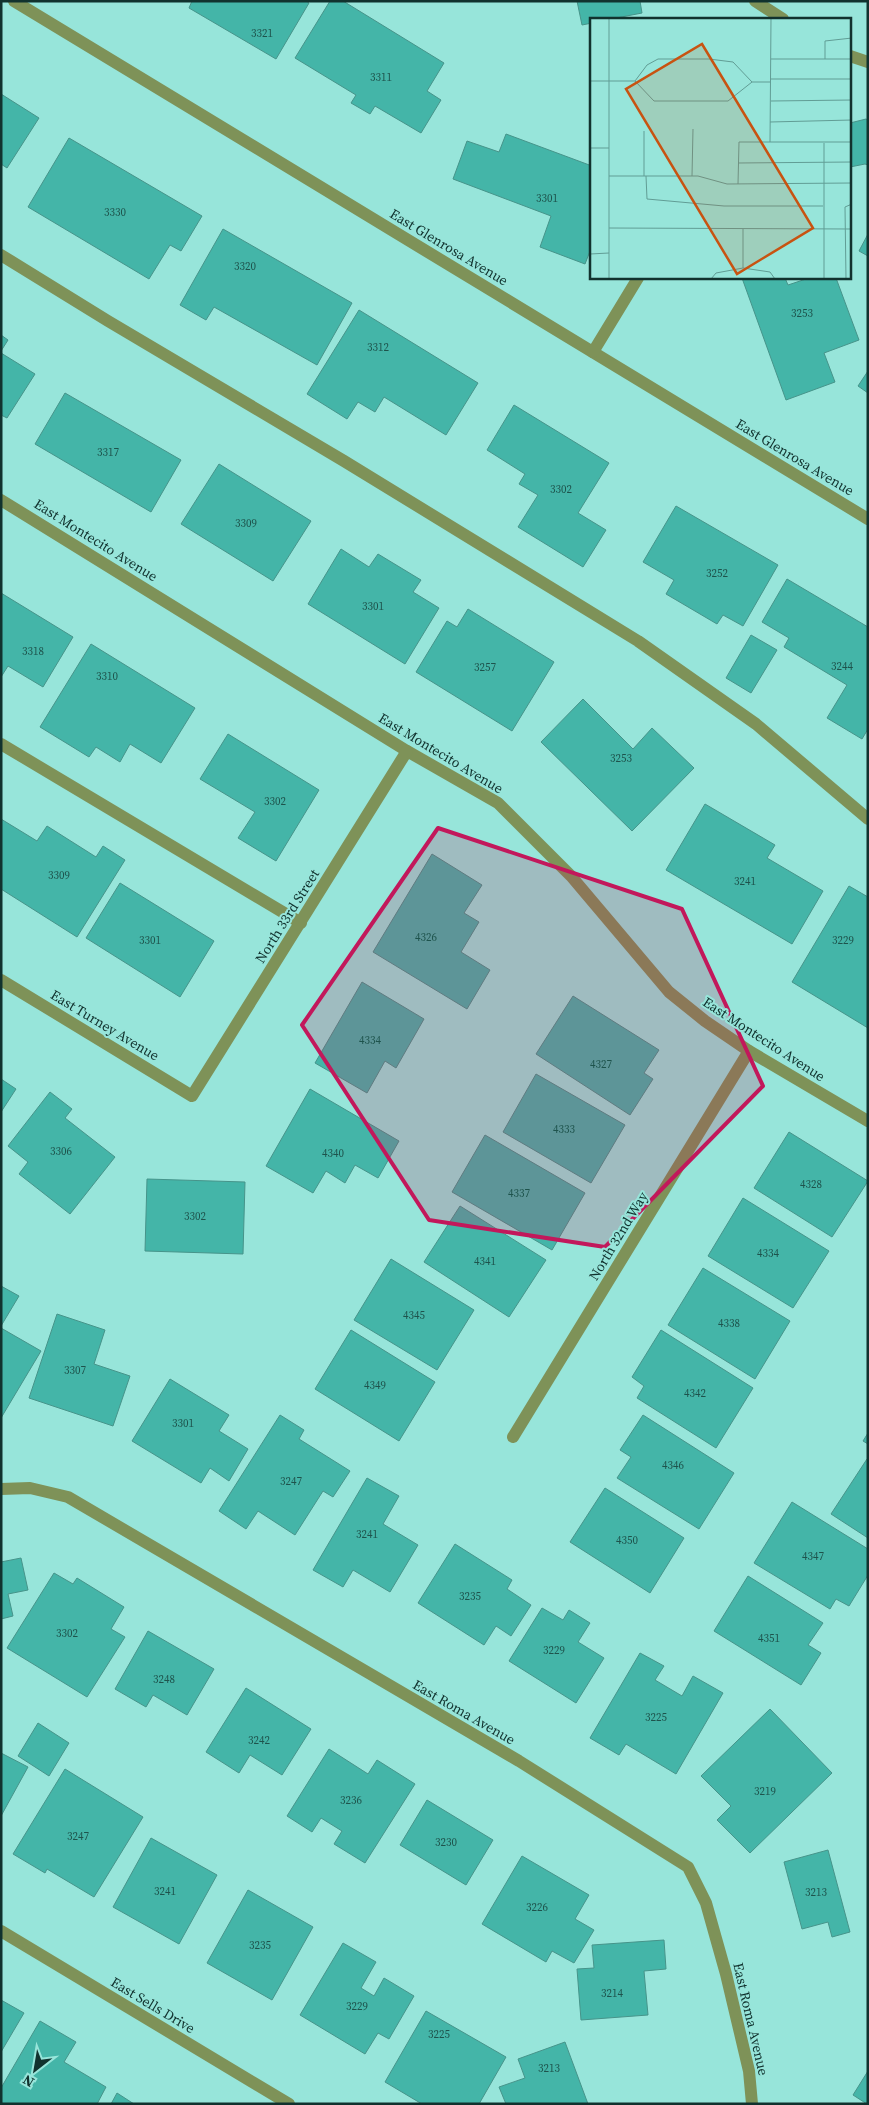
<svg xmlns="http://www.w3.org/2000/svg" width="869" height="2105" font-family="'Source Serif 4',serif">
<rect width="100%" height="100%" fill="#97e5da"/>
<g fill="#44b5a8" stroke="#46948a">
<path d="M192,1h114l3,2 -33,56 -87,-51z"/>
<path d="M330,1h13l101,62 -17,28 14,9 -20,33 -46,-27 -5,8 -19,-11 5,-8 -61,-37z"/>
<path d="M577,1h63l2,12 -31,6h-19v4l-10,2z"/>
<path d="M1,94l38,24 -32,50 -6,-4z"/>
<path d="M866,119l2,1v45l-3,-1 -15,3v-44z"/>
<path d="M506,134l86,32v80l-7,18 -45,-17 11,-31 -98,-37 14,-38 32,11z"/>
<path d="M69,138l133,78 -21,35 -11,-6 -21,34 -121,-72z"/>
<path d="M223,229l129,74 -35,62 -103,-58 -8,13 -26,-15z"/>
<path d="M868,234v22l-9,-5z"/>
<path d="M742,278h43l3,7 21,-7h27l23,62 -35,13 11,29 -49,18z"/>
<path d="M359,310l119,73 -32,52 -62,-38 -9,15 -17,-10 -11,17 -40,-25z"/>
<path d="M1,335l7,5 -7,11z"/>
<path d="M1,353l34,21 -28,44 -6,-3z"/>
<path d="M868,371v22l-10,-7z"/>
<path d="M65,393l116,67 -30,52 -116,-68z"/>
<path d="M514,405l95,58 -31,50 28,17 -23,37 -65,-40 20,-32 -19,-11 6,-10 -38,-24z"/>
<path d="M219,464l92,57 -38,60 -92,-57z"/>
<path d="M676,506l102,59 -35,61 -20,-11 -6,9 -51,-30 8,-14 -31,-18z"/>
<path d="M341,549l28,18 9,-13 43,26 -8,12 26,16 -34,56 -97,-60z"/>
<path d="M787,579l81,48v102l-6,10 -35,-21 20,-33 -63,-38 5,-9 -27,-16z"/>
<path d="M1,593l72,44 -30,50 -35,-21 -7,11z"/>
<path d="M468,609l86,53 -42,69 -96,-59 31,-51 10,6z"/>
<path d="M751,635l26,15 -26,43 -25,-15z"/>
<path d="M91,644l104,64 -34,55 -31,-19 -10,18 -24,-15 -7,10 -49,-30z"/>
<path d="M583,699l50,50 19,-21 42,40 -62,63 -91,-89z"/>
<path d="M228,734l91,56 -43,71 -38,-23 17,-26 -55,-33z"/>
<path d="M705,804l70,41 -8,13 56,33 -31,53 -126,-74z"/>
<path d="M1,819l36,22 10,-15 49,31 7,-11 22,14 -48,77 -76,-48z"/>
<path d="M432,854l50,31 -18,28 15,9 -18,30 29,18 -23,39 -94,-57z"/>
<path d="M120,883l94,58 -34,56 -94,-59z"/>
<path d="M849,886l19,11v131l-76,-46z"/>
<path d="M362,982l62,37 -28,49 -11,-7 -18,32 -52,-30z"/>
<path d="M573,996l86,54 -15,23 9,6 -23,36 -94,-61z"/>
<path d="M536,1074l89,51 -34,58 -88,-51z"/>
<path d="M1,1079l15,10 -15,23z"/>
<path d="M310,1089l89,52 -21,37 -23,-13 -10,18 -19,-12 -13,22 -47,-27z"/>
<path d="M50,1092l22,17 -7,9 50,39 -45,57 -51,-40 9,-12 -20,-16z"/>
<path d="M789,1132l79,49 -36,56 -78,-49z"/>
<path d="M485,1135l100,58 -33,57 -100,-58z"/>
<path d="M147,1179l98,3 -2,72 -98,-3z"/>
<path d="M743,1198l86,53 -36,57 -85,-52z"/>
<path d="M460,1206l86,54 -37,57 -85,-55z"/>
<path d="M391,1259l83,51 -37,60 -83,-50z"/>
<path d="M703,1268l87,53 -35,58 -87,-54z"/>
<path d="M1,1286l18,10 -18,30z"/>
<path d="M57,1314l48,16 -11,34 36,12 -17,50 -84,-28z"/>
<path d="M1,1328l40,23 -40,67z"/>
<path d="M351,1330l84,52 -36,59 -84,-52z"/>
<path d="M661,1330l92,58 -37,60 -79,-50 7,-12 -12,-9z"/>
<path d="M170,1379l59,36 -10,16 29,18 -19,32 -19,-13 -9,15 -69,-42z"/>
<path d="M280,1415l24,15 -5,9 51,32 -17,26 -10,-6 -28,44 -37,-24 -12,18 -27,-18z"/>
<path d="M643,1415l91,58 -35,56 -82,-51 14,-21 -11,-7z"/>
<path d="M868,1433v11l-5,-3z"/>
<path d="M867,1459h1v79l-37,-24z"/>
<path d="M367,1478l32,18 -16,28 35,21 -28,47 -37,-22 -10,17 -30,-17z"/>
<path d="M605,1488l79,50 -34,55 -80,-51z"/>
<path d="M792,1502l76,47v26l-19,31 -13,-7 -6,10 -76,-46z"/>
<path d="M455,1544l57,36 -5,9 24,16 -20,31 -15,-10 -12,19 -66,-42z"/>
<path d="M21,1558l7,32 -20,4 5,22 -12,3v-57z"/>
<path d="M54,1573l19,11 4,-6 47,29 -13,22 14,8 -38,60 -80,-49z"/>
<path d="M748,1576l75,47 -15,22 13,8 -20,32 -87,-54z"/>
<path d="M542,1608l21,12 6,-10 21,13 -12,19 26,16 -28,45 -67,-42z"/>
<path d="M148,1631l66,38 -27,46 -34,-20 -7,12 -31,-18z"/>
<path d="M640,1653l24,13 -9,14 27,16 11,-20 30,17 -47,81 -50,-30 -7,11 -29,-17z"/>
<path d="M246,1688l65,41 -29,46 -32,-20 -11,18 -33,-21z"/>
<path d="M770,1709l62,64 -82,80 -33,-33 14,-14 -30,-30z"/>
<path d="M38,1723l31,20 -20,33 -31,-20z"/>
<path d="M329,1749l39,25 9,-14 38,24 -50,79 -31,-19 8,-13 -21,-13 -9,14 -25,-16z"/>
<path d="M1,1753l27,14 -27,49z"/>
<path d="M65,1769l78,48 -49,80 -47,-28 -2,4 -32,-19z"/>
<path d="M427,1800l66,40 -27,45 -66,-40z"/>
<path d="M151,1838l66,37 -38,69 -66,-37z"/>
<path d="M828,1850l22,82 -18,5 -4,-15 -26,7 -18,-67z"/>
<path d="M522,1856l67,39 -14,24 19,11 -20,33 -22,-12 -6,11 -64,-38z"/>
<path d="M248,1890l65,37 -41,73 -65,-37z"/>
<path d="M664,1940l2,29 -22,2 4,44 -67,5 -4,-51 17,-1 -2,-23z"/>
<path d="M343,1943l33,19 -15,26 13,8 10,-18 30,18 -25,43 -11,-6 -13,21 -65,-39z"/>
<path d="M1,2000l23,13 -23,39z"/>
<path d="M426,2011l80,46 -27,47h-57l-37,-22z"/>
<path d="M40,2021l36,21 -12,20 42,25 -9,17h-96v-16z"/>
<path d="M565,2042l23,62h-82l-7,-17 26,-9 -7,-19z"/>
<path d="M868,2071v33h-1l-14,-9z"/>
<path d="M117,2093l17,11h-23z"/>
</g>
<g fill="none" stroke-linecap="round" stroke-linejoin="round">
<g stroke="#7e9258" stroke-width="12">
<path d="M14,1l854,518"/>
<path d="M755,1l28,18"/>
<path d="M850,56l18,6"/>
<path d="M1,255l107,66 236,140 294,180 118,83 112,95"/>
<path d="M593,352l45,-74"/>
<path d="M1,500l406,251 91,52 73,73 98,116 36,29 44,30 119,70"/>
<path d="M1,744l300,179"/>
<path d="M1,980l191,116 215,-345"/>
<path d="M513,1437l236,-386"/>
<path d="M1,1489l29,-1 38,9 451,264 169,106 18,36 20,71 23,97 3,33"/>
<path d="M1,1931l288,173"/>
</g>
</g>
<path fill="#c2185b" fill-opacity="0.2" stroke="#c2185b" stroke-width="4" stroke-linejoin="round" d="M438,828l244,81 81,177 -158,161 -176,-27 -127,-195z"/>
<g text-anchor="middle" stroke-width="4" stroke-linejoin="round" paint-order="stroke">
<g font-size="11" fill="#1e534c">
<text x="262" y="37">3321</text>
<text x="381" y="81">3311</text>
<text x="547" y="202">3301</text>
<text x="115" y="216">3330</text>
<text x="245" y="270">3320</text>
<text x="802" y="317">3253</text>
<text x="378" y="351">3312</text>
<text x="108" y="456">3317</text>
<text x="561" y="493">3302</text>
<text x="246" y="527">3309</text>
<text x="717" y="577">3252</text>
<text x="373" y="610">3301</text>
<text x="33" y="655">3318</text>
<text x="842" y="670">3244</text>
<text x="485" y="671">3257</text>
<text x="107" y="680">3310</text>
<text x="621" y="762">3253</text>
<text x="275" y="805">3302</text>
<text x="59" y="879">3309</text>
<text x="745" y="885">3241</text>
<text x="426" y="941">4326</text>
<text x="150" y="944">3301</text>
<text x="843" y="944">3229</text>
<text x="370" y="1044">4334</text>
<text x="601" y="1068">4327</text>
<text x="564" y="1133">4333</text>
<text x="61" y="1155">3306</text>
<text x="333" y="1157">4340</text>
<text x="811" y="1188">4328</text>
<text x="519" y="1197">4337</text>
<text x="195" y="1220">3302</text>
<text x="768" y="1257">4334</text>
<text x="485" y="1265">4341</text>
<text x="414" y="1319">4345</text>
<text x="729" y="1327">4338</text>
<text x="75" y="1374">3307</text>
<text x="375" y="1389">4349</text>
<text x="695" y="1397">4342</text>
<text x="183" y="1427">3301</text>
<text x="673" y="1469">4346</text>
<text x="291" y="1485">3247</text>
<text x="367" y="1538">3241</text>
<text x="627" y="1544">4350</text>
<text x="813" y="1560">4347</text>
<text x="470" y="1600">3235</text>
<text x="67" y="1637">3302</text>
<text x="769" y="1642">4351</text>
<text x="554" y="1654">3229</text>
<text x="164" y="1683">3248</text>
<text x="656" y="1721">3225</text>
<text x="259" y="1744">3242</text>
<text x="765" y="1795">3219</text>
<text x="351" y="1804">3236</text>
<text x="78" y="1840">3247</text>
<text x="446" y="1846">3230</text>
<text x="165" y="1895">3241</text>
<text x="816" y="1896">3213</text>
<text x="537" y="1911">3226</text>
<text x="260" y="1949">3235</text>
<text x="612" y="1997">3214</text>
<text x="357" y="2010">3229</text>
<text x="439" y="2038">3225</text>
<text x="549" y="2072">3213</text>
</g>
<g font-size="14" fill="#11322e" stroke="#97e5da">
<text transform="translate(449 247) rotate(31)" y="5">East Glenrosa Avenue</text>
<text transform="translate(795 457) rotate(31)" y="5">East Glenrosa Avenue</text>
<text transform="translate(96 540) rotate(32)" y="5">East Montecito Avenue</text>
<text transform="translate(441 753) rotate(31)" y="5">East Montecito Avenue</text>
<text transform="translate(287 916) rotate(-58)" y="5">North 33rd Street</text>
<text transform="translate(105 1025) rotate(31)" y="5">East Turney Avenue</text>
<text transform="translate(764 1039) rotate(33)" y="5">East Montecito Avenue</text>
<text transform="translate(618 1236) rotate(-59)" y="5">North 32nd Way</text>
<text transform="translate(464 1712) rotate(30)" y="5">East Roma Avenue</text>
<text transform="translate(153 2005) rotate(31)" y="5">East Sells Drive</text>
<text transform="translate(751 2019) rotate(77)" y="5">East Roma Avenue</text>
</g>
</g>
<g transform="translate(590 18)">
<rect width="261" height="261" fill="#97e5da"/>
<path fill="none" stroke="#619d95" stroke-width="1" d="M19,0v261M181,41h81M235,41v-18l27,-3M181,61h81M0,63h45l19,20h74l24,-19h19M45,63l12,-16 11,-6h51l24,3 19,20M181,83l81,-1M180,104l82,-2M180,124l1,-124M0,130h19M148,145l114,-1M19,158h89l29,8 125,-1M54,158v-45M56,158l1,23 77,7h99M102,158l1,-47M148,166l1,-42h113M19,210l243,1M153,211v39M0,236l19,-1M121,261l5,-6 27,-5 27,4 5,7M234,261v-136M256,261l-1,-72 7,-3"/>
<path fill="#c85311" fill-opacity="0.15" stroke="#c85311" stroke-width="2.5" d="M112,26l111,184 -76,46 -111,-185z"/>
<rect width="261" height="261" fill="none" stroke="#11322e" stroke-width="2.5"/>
</g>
<rect width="869" height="2105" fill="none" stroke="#11322e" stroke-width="5"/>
<g transform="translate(35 2070) rotate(211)" stroke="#97e5da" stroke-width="4" paint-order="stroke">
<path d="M0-4L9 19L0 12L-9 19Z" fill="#11322e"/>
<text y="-8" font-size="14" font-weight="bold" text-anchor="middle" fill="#11322e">N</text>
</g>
</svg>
